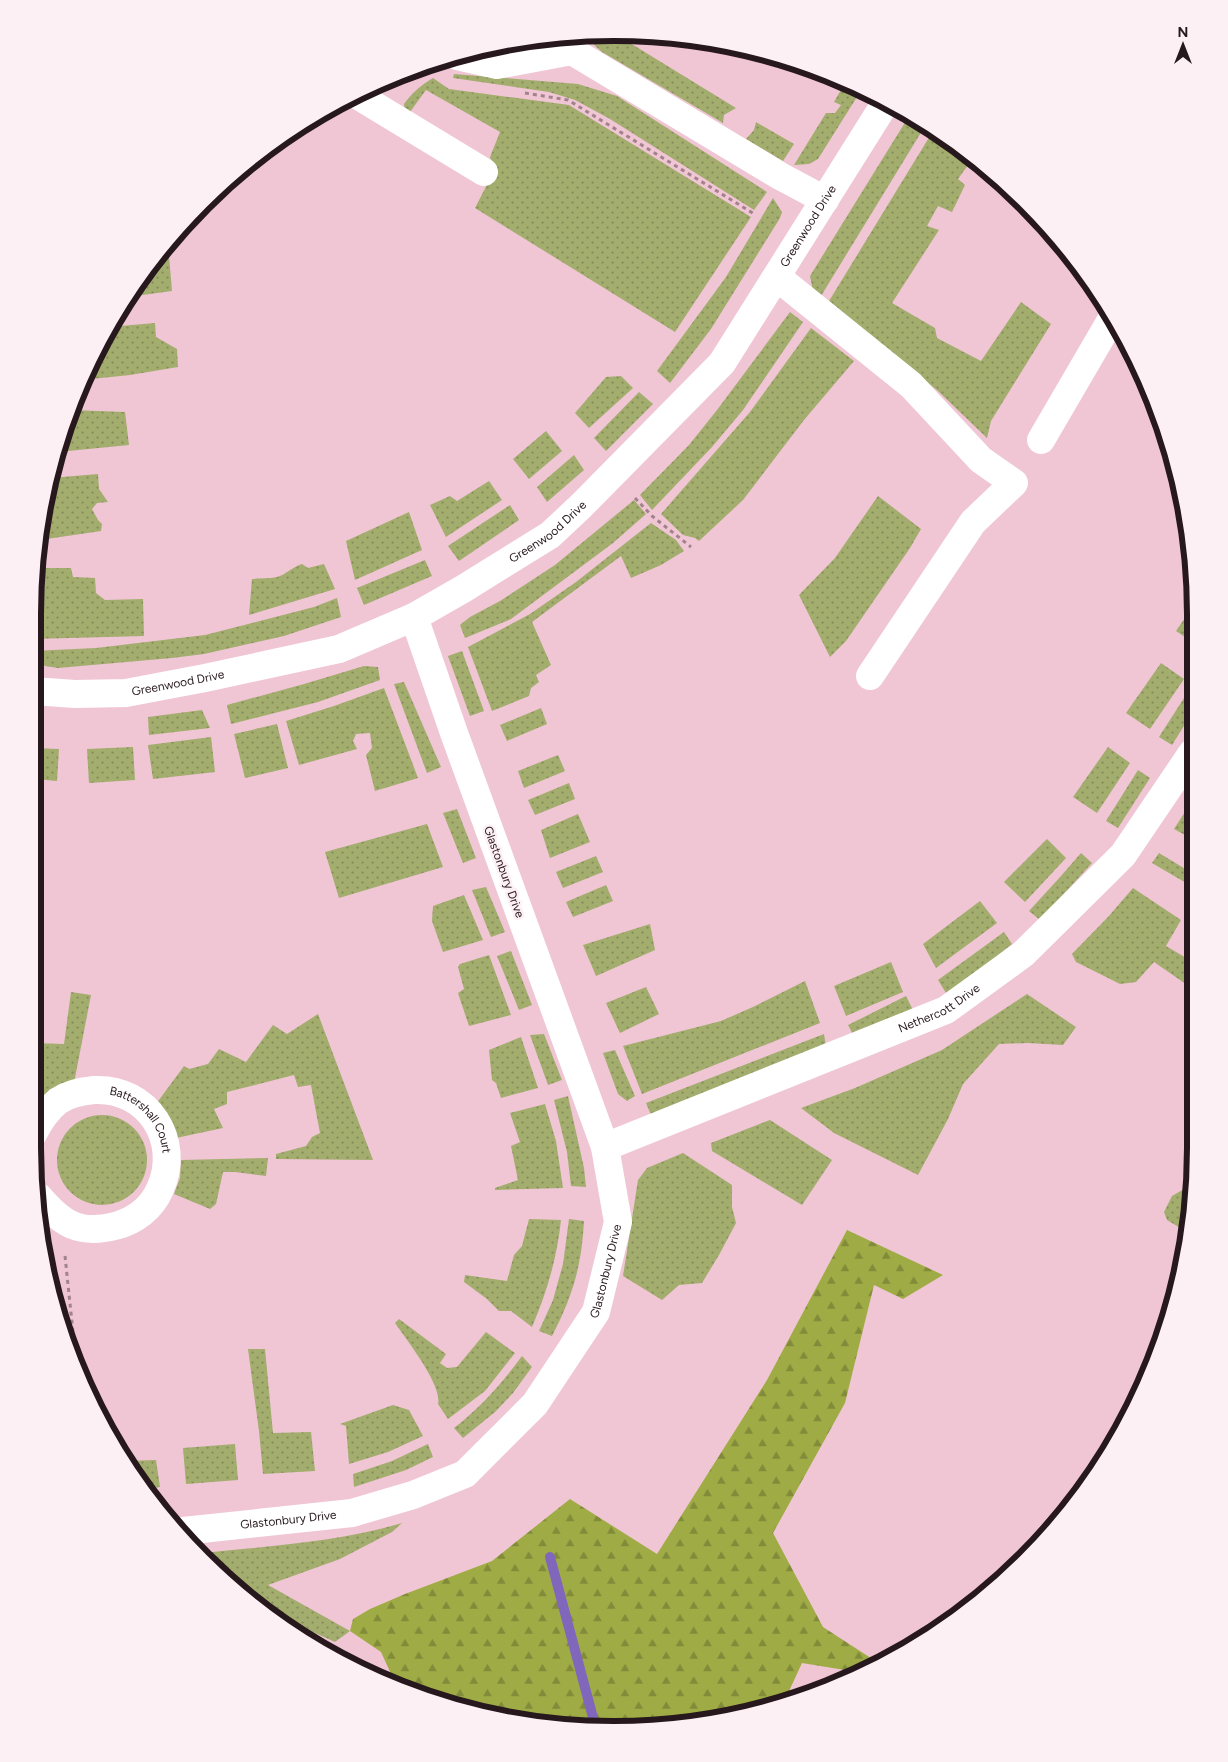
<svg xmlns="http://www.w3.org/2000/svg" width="1228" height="1762" font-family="Figtree,sans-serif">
<defs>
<pattern id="grass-dots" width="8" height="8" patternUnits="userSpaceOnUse" patternTransform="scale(1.25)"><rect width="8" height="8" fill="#a3ad6e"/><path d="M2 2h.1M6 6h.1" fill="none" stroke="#858c5a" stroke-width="1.8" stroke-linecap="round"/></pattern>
<pattern id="forest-firs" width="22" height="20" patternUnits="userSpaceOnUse" patternTransform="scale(1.25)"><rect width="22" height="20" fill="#9fac45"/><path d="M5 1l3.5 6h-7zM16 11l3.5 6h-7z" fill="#828b39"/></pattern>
</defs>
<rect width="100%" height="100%" fill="#f0c6d4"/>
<g fill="url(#grass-dots)">
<path d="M617,35l119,73 -12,7 -1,8 -121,-71 -10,-9 -4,-7z"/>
<path d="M548,37l-3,8 -9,5 -36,-4 38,-8z"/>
<path d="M454,74l124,10 39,12 150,96 -13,18 -144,-91 -35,-19 -26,-8 -96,-14z"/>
<path d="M433,78l16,11 120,16 182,112 -76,115 -200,-124 19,-37 -4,-14 10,-25 -74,-42 -16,22 -5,-1 -1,-7c8,-11 17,-19 29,-26z"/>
<path d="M845,83l17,6 -44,70 -9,5 -15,1 32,-52h9l6,-8 -7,-3z"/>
<path d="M909,116l16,10 -104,170 -8,-5 -3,-15z"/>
<path d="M756,122l38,22 -11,17 -37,-22 8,-9z"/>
<path d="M933,131l40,27 -15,21 7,6 -13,27 -14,-6 -11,20 12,4 -47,73 43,25 2,10 44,23 40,-59 30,22 -60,97 -4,17 -49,-47 -109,-90z"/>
<path d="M773,198l9,14 -2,6 -69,111 -41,54 -13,-12 69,-94z"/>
<path d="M168,244l4,47 -44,6 25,-37z"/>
<path d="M790,312l13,10 -60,88 -31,37 -60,63 -12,-15 49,-50 28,-35z"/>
<path d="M155,323l1,14 21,12 1,18 -48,8 -48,5 27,-53z"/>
<path d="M811,328l43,33 -50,59 -61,80 -44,41 -4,-3 -12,-3 -22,-21 89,-102z"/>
<path d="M621,376l12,12 -44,40 -14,-15 31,-36z"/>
<path d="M639,392l14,12 -47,47 -12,-13z"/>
<path d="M71,410l54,2 4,33 -71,7z"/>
<path d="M546,431l16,20 -33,28 -16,-20z"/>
<path d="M574,455l10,15 -37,32 -10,-15z"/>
<path d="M98,474l1,15 9,13 -11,1 -5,6 6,11 4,4 -1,7 -61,9 4,-40 6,-22z"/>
<path d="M489,481l13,19 -56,37 -16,-32 20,-9 7,5z"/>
<path d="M878,496l43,33 -11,19 -64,93 -16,16 -31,-62 36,-37z"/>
<path d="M634,500l12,14 -33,29 -102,76 -46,19 -5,-13 10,-8 30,-16 55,-36z"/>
<path d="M510,505l9,15 -60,41 -11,-15z"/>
<path d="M409,512l13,38 -67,30 -9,-39z"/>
<path d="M651,523l25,17 8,11 -23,14 -30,13 -10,-22 -89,66 19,43 -15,10 3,7 -8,6 -2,8 -37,15 -24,-64 62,-33 46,-32z"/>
<path d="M425,560l7,16 -68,29 -7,-17z"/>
<path d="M302,564l6,4 16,-4 11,25 -86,26 3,-36c8,-1 17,0 25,-2 10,-3 15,-10 25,-13z"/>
<path d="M37,568h34l2,9 22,1 1,15 9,7 38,-1 1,37 -111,3v-25z"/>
<path d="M337,598l4,19 -57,19 -80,18 -32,4 -114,10 -13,-2 -12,-11v-4l63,-3 109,-13 109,-28z"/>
<path d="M1191,609v32l-15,-10z"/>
<path d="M462,651l22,60 -14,5 -22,-60z"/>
<path d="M1161,663l23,16 -34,50 -24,-16z"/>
<path d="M364,666l14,1 2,13 -62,22 -87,22 -4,-19 77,-21z"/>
<path d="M404,682l37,85 -14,6 -33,-89z"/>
<path d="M1191,687l1,26 -20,32 -13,-8z"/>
<path d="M384,688l34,90 -43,13 -9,-36 6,-7 -2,-15 -14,1 -3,7 4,8 -58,16 -13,-44 48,-15z"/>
<path d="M541,708l6,16 -40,17 -7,-16z"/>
<path d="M202,710l8,18 -61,7 -1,-18z"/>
<path d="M277,724l11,44 -43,10 -11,-44z"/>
<path d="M211,737l4,35 -62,7 -5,-34z"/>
<path d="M133,747l2,33 -46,3 -2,-34z"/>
<path d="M1108,747l22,16 -33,50 -24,-16z"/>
<path d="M33,748l26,1 -2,32 -24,-2z"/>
<path d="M558,755l7,16 -41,17 -6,-17z"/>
<path d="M1138,770l12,8 -32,50 -12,-7z"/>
<path d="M569,783l6,16 -40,16 -7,-15z"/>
<path d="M1192,801v38l-18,-10z"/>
<path d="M457,809l19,49 -13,5 -20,-50z"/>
<path d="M578,814l12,28 -40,16 -9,-28z"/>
<path d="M427,824l16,43 -104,31 -14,-46z"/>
<path d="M1047,839l19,19 -41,44 -21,-20z"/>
<path d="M1081,853l11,10 -52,57 -11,-9 32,-35z"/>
<path d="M1159,853l33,20 1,14 -41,-24z"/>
<path d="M596,856l7,16 -40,16 -7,-16z"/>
<path d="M606,885l7,16 -40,16 -7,-15z"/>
<path d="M486,887l19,45 -14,5 -19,-47z"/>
<path d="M1133,888l48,32 -15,26 27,16v27l-39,-27 -18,20 -16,2 -44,-22 -4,-8 36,-37z"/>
<path d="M464,895l19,45 -40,12 -11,-31 1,-15z"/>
<path d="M980,901l17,22 -61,45 -13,-24z"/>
<path d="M650,924l5,26 -59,26 -13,-31z"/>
<path d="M1004,932l8,12 -35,28 -31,21 -8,-13z"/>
<path d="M511,951l21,54 -13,5 -22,-54z"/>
<path d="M489,955l22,60 -42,11 -11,-33 6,-4 -6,-22 2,-3z"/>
<path d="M891,962l12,30 -57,24 -12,-30z"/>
<path d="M805,981l15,42 -178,71 -19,-48 98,-25 32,-14z"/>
<path d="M646,987l13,27 -39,19 -14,-30z"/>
<path d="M71,992l20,3 -17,88 -41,23v-63l31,1z"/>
<path d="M1027,994l49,33 -13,18 -35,-2 -29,1 -36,40 -15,35 -30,56 -84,-42 -33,-25 54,-20 87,-38z"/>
<path d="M906,996l7,14 -58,28 -7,-13z"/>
<path d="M318,1014l55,146 -97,-1v-5l30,-8 6,-9 8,-4 -9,-48 -13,2 -4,-12 -67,17v12l-13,5 9,19 -47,10 -20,-34 28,-38 5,3 19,-5 11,-15 27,13 27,-37 14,9z"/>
<path d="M544,1034l18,46 -14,5 -18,-50z"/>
<path d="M824,1034l2,13 -175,68 -5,-12z"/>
<path d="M521,1037l17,51 -37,10 -5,-15 -4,-3 -3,-30z"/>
<path d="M615,1050l20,46 -8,5 -9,-7 -15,-41z"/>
<path d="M568,1096l16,72 2,19 -15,-1 -4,-34 -13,-52z"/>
<path d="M545,1104l11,37 7,47 -68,2v-2l23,-8 -7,-34 9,-4 -10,-29z"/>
<circle cx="102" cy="1160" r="45"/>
<path d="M770,1120l62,40 -30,45 -90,-54 -1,-8z"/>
<path d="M683,1153l49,32v22l4,16 -17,32 -17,28 -23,2 -17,15 -39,-24 15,-96 9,-12z"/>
<path d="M268,1158l-2,18 -31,-4h-12l-7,32 -6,5 -36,-15 6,-16 1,-18z"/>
<path d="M1184,1189l9,3 -6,40 -20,-12 -3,-8 8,-16z"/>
<path d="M529,1219l32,1c-4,38 -14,72 -29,107l-21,-16h-12l-12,-12 -23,-17 1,-7 42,6 7,-26 8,-9z"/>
<path d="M569,1219l15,2c-1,14 -2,28 -5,42 -5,26 -15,50 -27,73l-13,-5 14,-31 10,-36z"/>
<path d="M399,1319l47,35 -6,9 7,5 10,-1 29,-35 29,21 -30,38 -37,28 -10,-15c5,-18 -32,-65 -43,-81z"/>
<path d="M248,1349h17l8,84 38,-1 4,39 -52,3 -4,-43z"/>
<path d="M522,1356l10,11 -19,26 -18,19 -32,26 -9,-10c27,-21 48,-45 68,-72z"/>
<path d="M393,1405l16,5 14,26 -35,16 -39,12 -3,-38 -6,-2z"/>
<path d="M235,1444l3,36 -52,4 -3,-36z"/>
<path d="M428,1444l5,13 -27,13 -52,17 -1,-13 39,-13z"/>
<path d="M156,1460l4,27 -14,2 -16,-18 -5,-10z"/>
<path d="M402,1523l-10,9 -52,27 -72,26 82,46 -15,11 -75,-34 -29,-23 -28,-32c66,-7 135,-11 199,-30z"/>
</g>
<path fill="url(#forest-firs)" d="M847,1230l96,45 -40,24 -29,-14 -29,118 -72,130 50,94 57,37 -17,9 -61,-10 -18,39 -19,8 -75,14 -152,1 -141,-38 -16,-35 -31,-21 3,-12 17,-10 35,-15 87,-33 78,-62 87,55 110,-174z"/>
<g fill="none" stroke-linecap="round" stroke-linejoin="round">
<path stroke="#8067bc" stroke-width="10" d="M550,1557l45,168"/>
<g stroke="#a2828d" stroke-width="3" stroke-dasharray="4 4" stroke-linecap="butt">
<path d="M525,93l43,7 188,115"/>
<path d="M635,498l17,18 39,31"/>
<path d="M65,1256l12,114"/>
</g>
<g stroke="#fff" stroke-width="28">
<path d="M457,56l40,9 75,-14 208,125 45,24"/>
<path d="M357,95l127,77"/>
<path d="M777,277l134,108 70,75 33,23 -41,39 -103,154"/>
<path d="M1041,440l70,-120"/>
<path id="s1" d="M33,691l42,3 51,-1 79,-15 134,-29 75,-32 49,-28 87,-54 31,-29 141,-143 164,-261"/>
<path id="s2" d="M33,1134c6,-12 14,-24 25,-33 10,-7 24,-10 36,-11 54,-3 88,51 66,99 -8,19 -25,32 -45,37 -36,9 -53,-2 -76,-29"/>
<path id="s3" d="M605,1147l341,-137 77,-56 100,-99 69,-102"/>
<path id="s4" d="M183,1531l169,-18 61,-18 52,-21 70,-70 61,-92 22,-90 -13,-75 -151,-414 -40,-116"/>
</g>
</g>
<g text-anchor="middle" stroke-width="5" stroke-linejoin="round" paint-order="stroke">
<g font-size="12" fill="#27181d" stroke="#fdf0f4">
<text dy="4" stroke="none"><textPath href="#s1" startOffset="956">Greenwood Drive</textPath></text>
<text dy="4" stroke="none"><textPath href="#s1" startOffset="551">Greenwood Drive</textPath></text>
<text dy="4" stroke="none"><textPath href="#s1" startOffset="146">Greenwood Drive</textPath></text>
<text transform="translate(504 872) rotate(70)" y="4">Glastonbury Drive</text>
<text dy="4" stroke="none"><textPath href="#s3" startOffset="362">Nethercott Drive</textPath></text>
<text dy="4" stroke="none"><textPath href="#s2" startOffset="141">Battershall Court</textPath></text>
<text dy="4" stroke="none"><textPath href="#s4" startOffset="541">Glastonbury Drive</textPath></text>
<text dy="4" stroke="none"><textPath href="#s4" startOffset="106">Glastonbury Drive</textPath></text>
</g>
</g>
<path d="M0 0H1228V1762H0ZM614 41H614A573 573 0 0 1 1187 614V1148A573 573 0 0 1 614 1721H614A573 573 0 0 1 41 1148V614A573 573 0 0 1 614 41Z" fill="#fdf0f4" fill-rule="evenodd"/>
<path fill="none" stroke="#27181d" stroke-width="6" d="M614 41H614A573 573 0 0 1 1187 614V1148A573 573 0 0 1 614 1721H614A573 573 0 0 1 41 1148V614A573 573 0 0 1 614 41Z"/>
<g transform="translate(1183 45)" stroke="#fdf0f4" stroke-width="4" paint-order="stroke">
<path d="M0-4L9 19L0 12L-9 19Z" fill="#27181d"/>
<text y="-8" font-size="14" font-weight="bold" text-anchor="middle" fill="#27181d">N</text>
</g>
</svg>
